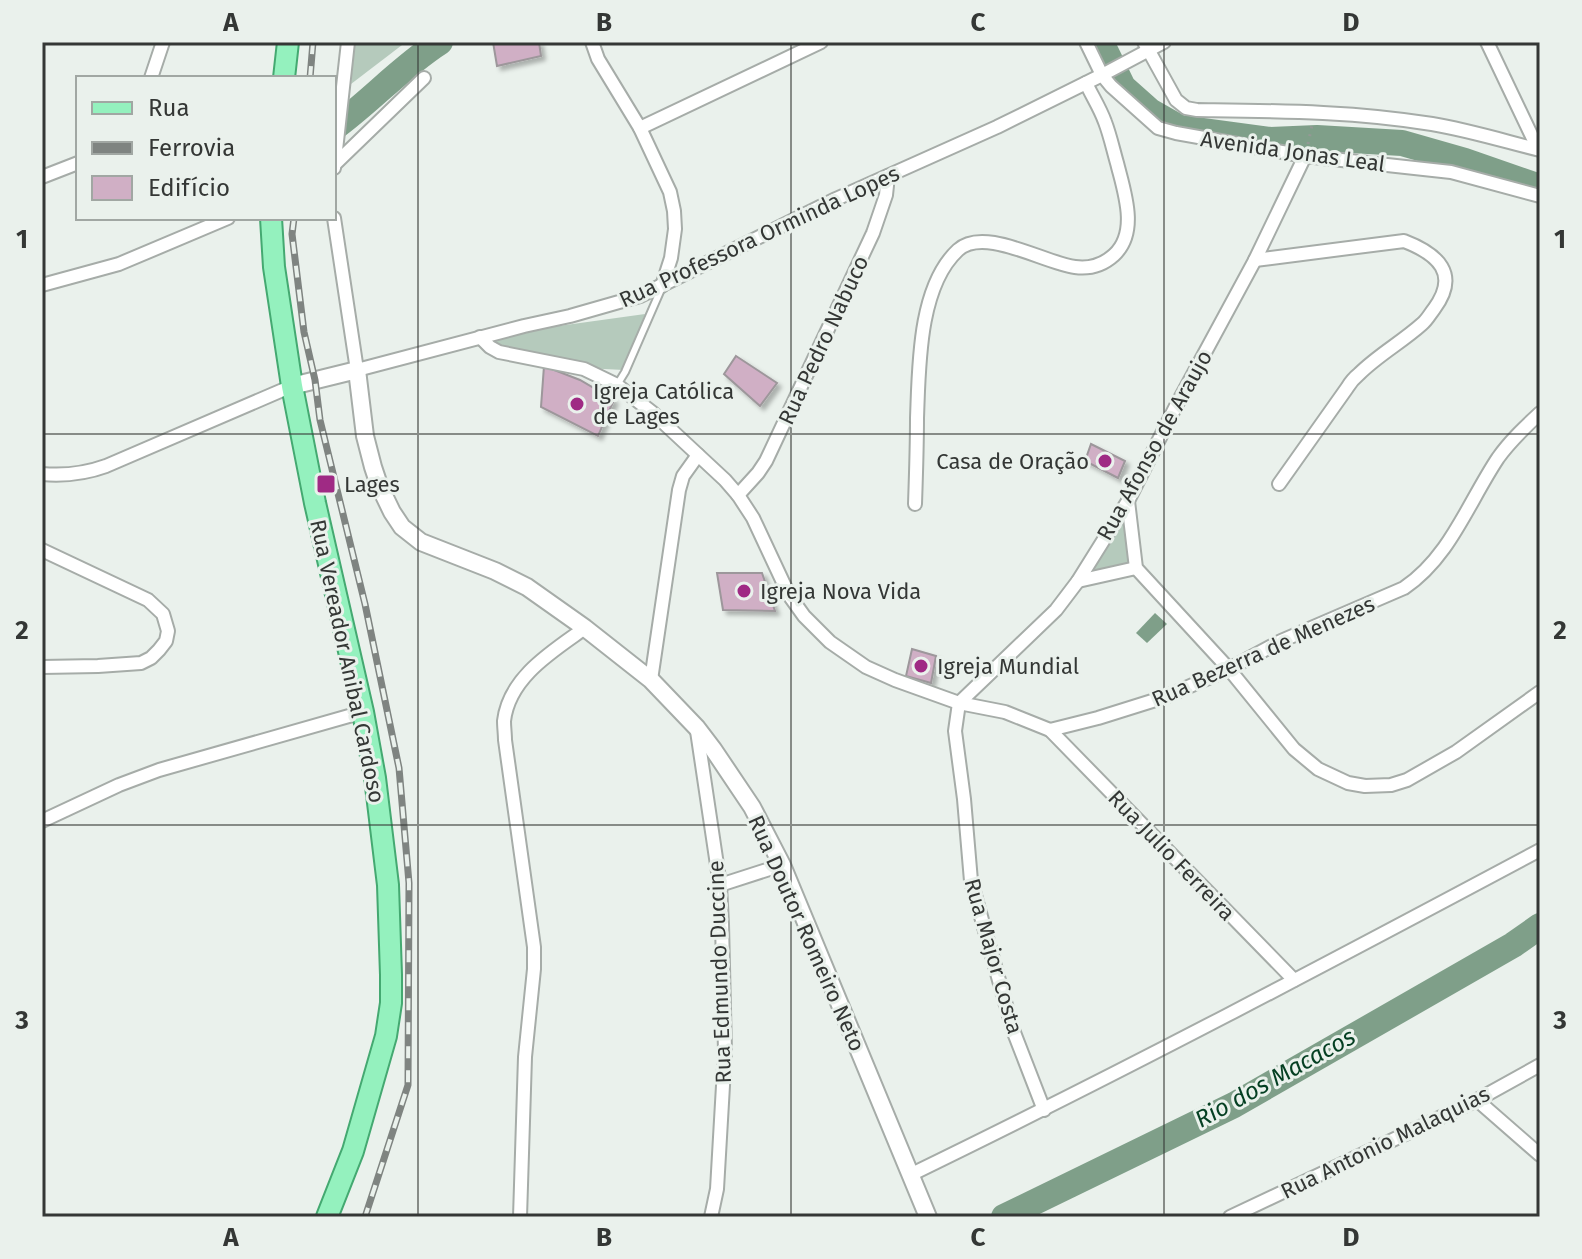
<svg xmlns="http://www.w3.org/2000/svg" width="1582" height="1259" font-family="'Fira Sans',sans-serif">
<defs>
<filter id="shadow"><feDropShadow dx="4" dy="4" stdDeviation="2" flood-color="#0004"/></filter>
</defs>
<rect width="100%" height="100%" fill="#eaf1ec"/>
<g fill="#b5cabc">
<path d="M355,42h51l-55,42z"/>
<path d="M645,314l-21,56 -80,-4 -64,-29z"/>
<path d="M1125,507l8,56 -43,13 7,-20z"/>
</g>
<path fill="#7f9f89" d="M1155,613l12,11 -20,19 -11,-10z"/>
<g fill="none" stroke-linecap="round" stroke-linejoin="round">
<g stroke="#7f9f89" stroke-width="26">
<path d="M1101,42l22,45 27,24 30,17 89,12 48,-2 85,5 63,18 75,26"/>
<path d="M334,128c37,-27 67,-61 106,-86"/>
<path d="M1004,1217l230,-112 279,-160 27,-19"/>
</g>
</g>
<g fill="#d0afc5" stroke="#9d979b" stroke-width="2" filter="url(#shadow)">
<path d="M493,42h46l2,14 -44,10z"/>
<path d="M736,356l41,27 -17,23 -36,-32z"/>
<path d="M544,366l36,14 34,20 -16,36 -57,-29z"/>
<path d="M1091,444l34,17 -7,17 -33,-17z"/>
<path d="M717,573h45l13,38 -52,-1z"/>
<path d="M912,649l24,7 -5,27 -25,-7z"/>
</g>
<g fill="none" stroke-linecap="round" stroke-linejoin="round">
<defs>
<path id="service" d="M617,385l8,-13 37,-85"/>
<g id="minor">
<path d="M592,42l6,17 42,69 30,64 4,19 1,18 -4,29 -9,28"/>
<path d="M1086,42l16,33 9,11 47,42 18,5 129,23 146,16 89,24"/>
<path d="M1144,42l32,58 10,8 11,2c79,1 157,1 235,14 36,6 72,17 108,26"/>
<path d="M1487,42l51,107"/>
<path d="M151,78l12,-36"/>
<path d="M640,128l181,-86"/>
<path d="M334,165l90,-87"/>
<path d="M334,168l14,-126"/>
<path d="M42,177l36,-14"/>
<path d="M334,218l23,152 167,-44 46,-10 70,-20 196,-97 161,-72 105,-52 62,-33"/>
<path d="M1255,260l149,-19c34,13 56,33 30,68 -4,5 -7,11 -12,15 -20,18 -44,31 -63,50 -5,4 -9,9 -12,14l-68,96"/>
<path d="M42,285l77,-21 109,-46"/>
<path d="M480,337l10,10 9,5 85,17 33,16 36,28 72,67 13,15 15,23 36,77 15,21 26,26 36,25 29,13 64,23 46,9 45,18 48,-12 67,-21 64,-28 52,-28 123,-53c46,-31 64,-85 94,-130 12,-17 27,-31 42,-45"/>
<path d="M42,474c23,2 42,0 64,-8l186,-80"/>
<path d="M738,495l20,-22 8,-12 107,-228 13,-38 2,-19"/>
<path d="M1128,501l8,67 93,101 65,80 24,20 30,14 17,3 26,-1 16,-5 49,-28 84,-60"/>
<path d="M915,504c1,-29 2,-57 2,-86 2,-50 1,-131 41,-168 26,-24 86,13 117,17 15,2 28,-2 39,-12 25,-23 10,-64 3,-92 -4,-14 -7,-28 -12,-41 -5,-14 -13,-26 -19,-39"/>
<path d="M42,550l106,50 15,14 5,17 -2,10 -7,9 -8,8 -10,5 -43,3 -56,1"/>
<path d="M1078,581l58,-13"/>
<path d="M651,680l28,-190 4,-14 15,-21"/>
<path d="M1050,730l244,250"/>
<path d="M697,731l23,154 2,39 3,127 -8,138 -6,28"/>
<path d="M42,821l77,-36 40,-15 204,-58"/>
<path d="M720,885l62,-20"/>
<path d="M1477,1100l63,55"/>
<path d="M1044,1110l-31,-80 -42,-149 -7,-82 -9,-68 4,-28 97,-93 22,-29 50,-80 48,-95 79,-146 50,-104"/>
<path d="M912,1174c212,-103 420,-213 628,-324"/>
<path d="M520,1217l5,-160 9,-88v-22l-29,-207c0,-6 -1,-13 -1,-19 5,-44 49,-70 81,-93"/>
<path d="M1230,1217l247,-117 63,-35"/>
</g>
<path id="tertiary" d="M292,386l65,-16 8,66 8,31 6,18 13,27 10,15 19,15 74,29 32,16 58,41 66,52 46,48 16,21 39,58 30,58 146,352"/>
<g id="primary">
<path d="M284,78l4,-36"/>
<path d="M271,218l3,49 18,119 23,117 48,209 12,66 13,107 3,90v28l-5,33 -33,115 -26,66"/>
</g>
</defs>
<use href="#service" stroke="#a6aca8" stroke-width="10"/>
<use href="#minor" stroke="#a6aca8" stroke-width="16"/>
<use href="#tertiary" stroke="#a6aca8" stroke-width="20"/>
<use href="#primary" stroke="#44a971" stroke-width="24"/>
<path stroke="#949995" stroke-width="3" stroke-dasharray="2 6" stroke-linecap="butt" d="M1308,144l4,-19"/>
<use href="#service" stroke="#fff" stroke-width="6"/>
<use href="#minor" stroke="#fff" stroke-width="12"/>
<use href="#tertiary" stroke="#fff" stroke-width="16"/>
<use href="#primary" stroke="#94f1be" stroke-width="20"/>
<defs>
<g id="rail">
<path d="M310,78l3,-36"/>
<path d="M294,218l-2,16 12,98 11,48 5,40 45,184 34,164 10,115 -1,202 -43,132"/>
</g>
</defs>
<use href="#rail" stroke="#7f8481" stroke-width="7"/>
<use href="#rail" stroke="#eaf1ec" stroke-width="4" stroke-dasharray="12" stroke-linecap="butt"/>
</g>
<path fill="none" stroke="#343735" stroke-width="2" stroke-opacity="0.55" d="M418,42v1175M791,42v1175M1164,42v1175M42,434h1498M42,825h1498"/>
<g fill="#9f2a84" stroke="#eaf1ec" stroke-width="3">
<circle cx="577" cy="404" r="8"/>
<circle cx="1105" cy="461" r="8"/>
<rect x="316" y="474" width="20" height="20" rx="4"/>
<circle cx="744" cy="591" r="8"/>
<circle cx="921" cy="666" r="8"/>
</g>
<g text-anchor="middle" stroke-width="6" stroke-linejoin="round" paint-order="stroke">
<g font-size="22" fill="#343735" stroke="#eaf1ec">
<text transform="translate(1293 151) rotate(8)" y="8">Avenida Jonas Leal</text>
<text transform="translate(759 236) rotate(-25)" y="8">Rua Professora Orminda Lopes</text>
<text transform="translate(823 340) rotate(-65)" y="8">Rua Pedro Nabuco</text>
<text transform="translate(1154 445) rotate(-61)" y="8">Rua Afonso de Araujo</text>
<text transform="translate(1263 651) rotate(-24)" y="8">Rua Bezerra de Menezes</text>
<text transform="translate(348 661) rotate(78)" y="8">Rua Vereador Anibal Cardoso</text>
<text transform="translate(1172 855) rotate(46)" y="8">Rua Julio Ferreira</text>
<text transform="translate(807 933) rotate(66)" y="8">Rua Doutor Romeiro Neto</text>
<text transform="translate(994 956) rotate(74)" y="8">Rua Major Costa</text>
<text transform="translate(719 972) rotate(-92)" y="8">Rua Edmundo Duccine</text>
<text transform="translate(1385 1142) rotate(-26)" y="8">Rua Antonio Malaquias</text>
</g>
<g font-size="22" fill="#343735" stroke="#eaf1ec" text-anchor="start">
<text x="593" y="399">Igreja Católica<tspan x="593" dy="25">de Lages</tspan></text>
<text x="1089" y="469" text-anchor="end">Casa de Oração</text>
<text x="344" y="492">Lages</text>
<text x="760" y="599">Igreja Nova Vida</text>
<text x="937" y="674">Igreja Mundial</text>
</g>
<g font-size="24" font-style="italic" fill="#043f22" stroke="#eaf1ec">
<text transform="translate(1275 1078) rotate(-29)" y="8">Rio dos Macacos</text>
</g>
</g>
<rect width="1582" height="1259" fill="none" stroke="#eaf1ec" stroke-width="88"/>
<rect x="76" y="76" width="260" height="144" fill="#eaf1ec" stroke="#a1a7a3" stroke-width="2"/>
<rect x="92" y="102" width="40" height="12" fill="#94f1be" stroke="#a1a7a3" stroke-width="2"/>
<text x="148" y="116" font-size="24" fill="#343735">Rua</text>
<rect x="92" y="142" width="40" height="12" fill="#7f8481" stroke="#a1a7a3" stroke-width="2"/>
<text x="148" y="156" font-size="24" fill="#343735">Ferrovia</text>
<rect x="92" y="176" width="40" height="24" fill="#d0afc5" stroke="#a1a7a3" stroke-width="2"/>
<text x="148" y="196" font-size="24" fill="#343735">Edifício</text>
<rect x="44" y="44" width="1494" height="1171" fill="none" stroke="#343735" stroke-width="3"/>
<g font-size="26" text-anchor="middle" font-weight="bold" fill="#343735">
<text x="231" y="31">A</text>
<text x="604" y="31">B</text>
<text x="978" y="31">C</text>
<text x="1351" y="31">D</text>
<text x="22" y="248">1</text>
<text x="1560" y="248">1</text>
<text x="22" y="639">2</text>
<text x="1560" y="639">2</text>
<text x="22" y="1029">3</text>
<text x="1560" y="1029">3</text>
<text x="231" y="1246">A</text>
<text x="604" y="1246">B</text>
<text x="978" y="1246">C</text>
<text x="1351" y="1246">D</text>
</g>
</svg>
